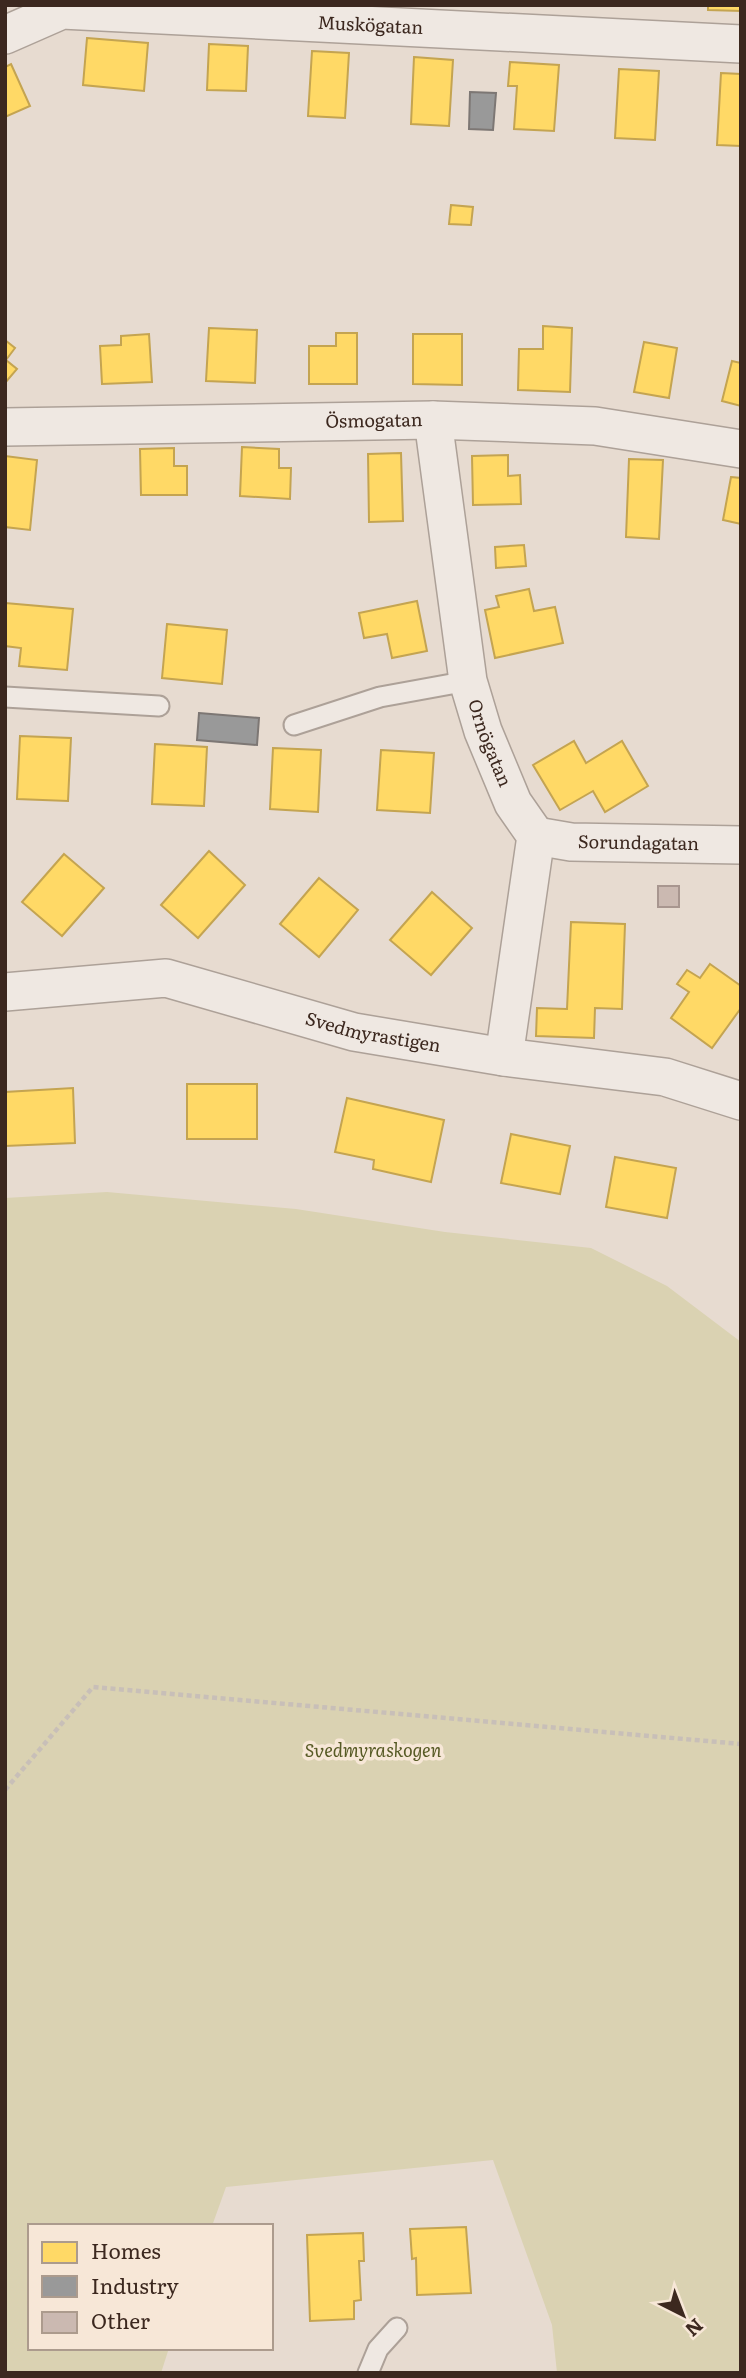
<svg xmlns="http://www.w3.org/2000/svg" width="746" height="2378" font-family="Literata,serif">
<rect width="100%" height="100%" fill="#e7dbd0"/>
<path fill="#dad2b2" d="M107,1192l189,17 149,23 146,16 76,38 74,56v1031h-184l-5,-48 -59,-165 -267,27 -14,39h-182v122h139l-8,25h-156v-1175z"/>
<g fill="#ffd966" stroke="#c4a451" stroke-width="2">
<path d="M708,5h33v6l-33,-1z"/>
<path d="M87,38l61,5 -4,48 -61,-6z"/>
<path d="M209,44l39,2 -2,45 -39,-1z"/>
<path d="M312,51l37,2 -4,65 -37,-2z"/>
<path d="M414,57l39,3 -4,66 -38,-2z"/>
<path d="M510,62l49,3 -5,66 -40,-2 3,-43h-9z"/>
<path d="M11,64l19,42 -25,11v-50z"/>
<path d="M619,69l40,2 -4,69 -40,-2z"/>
<path d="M721,73l20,1v72l-24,-1z"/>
<path d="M451,205l22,2 -2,18 -22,-1z"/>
<path d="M543,326l29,2 -2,64 -52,-2 1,-41h24z"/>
<path d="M209,328l48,2 -2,53 -49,-2z"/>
<path d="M336,333h21v51h-48v-38h27z"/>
<path d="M149,334l3,48 -50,2 -2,-38 21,-1v-9z"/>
<path d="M413,334h49v51l-49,-1z"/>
<path d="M5,340l10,8 -9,12 11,9 -12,14z"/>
<path d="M644,342l33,6 -8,50 -35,-6z"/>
<path d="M732,361l9,2v43l-19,-5z"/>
<path d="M242,447l37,2v19h12l-1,31 -50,-3z"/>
<path d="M174,448v18h13v29h-46l-1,-46z"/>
<path d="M401,453l2,68 -34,1 -1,-68z"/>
<path d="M508,455v21l12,-1 1,29 -48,1 -1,-49z"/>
<path d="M5,456l32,4 -7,70 -25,-3z"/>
<path d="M629,459l34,1 -4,79 -33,-2z"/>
<path d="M731,477l10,1v46l-18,-4z"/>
<path d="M524,545l2,21 -30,2 -1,-21z"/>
<path d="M529,589l5,22 21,-4 8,36 -68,15 -10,-48 14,-3 -3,-11z"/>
<path d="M417,601l10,50 -35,7 -5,-24 -23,4 -5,-25z"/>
<path d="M5,603l68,6 -6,61 -48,-4 2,-18 -16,-2z"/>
<path d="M167,624l60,6 -5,54 -60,-6z"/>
<path d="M20,736l51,2 -3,63 -51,-2z"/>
<path d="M574,741l12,22 36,-22 26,45 -43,26 -12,-21 -33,19 -27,-45z"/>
<path d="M155,744l52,3 -3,59 -52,-2z"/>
<path d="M273,748l48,2 -3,62 -48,-3z"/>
<path d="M381,750l53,3 -4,60 -53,-3z"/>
<path d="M209,851l36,34 -47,53 -37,-33z"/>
<path d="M64,854l40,34 -42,48 -40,-34z"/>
<path d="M319,878l39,32 -39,47 -39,-33z"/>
<path d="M432,892l40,36 -41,47 -41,-35z"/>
<path d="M571,922l54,2 -3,85 -27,-1 -1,30 -58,-2 1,-28 30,1z"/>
<path d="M710,964l31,22v22l-29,40 -41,-30 18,-26 -12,-8 10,-14 13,8z"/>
<rect x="187" y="1084" width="70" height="55"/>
<path d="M73,1088l2,55 -70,3v-54z"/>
<path d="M347,1098l97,22 -13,62 -58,-13 1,-9 -39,-8z"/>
<path d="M511,1134l59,12 -10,48 -59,-11z"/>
<path d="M615,1157l61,11 -9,50 -61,-11z"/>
<path d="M466,2227l5,66 -54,2 -1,-37 -4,1 -2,-30z"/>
<path d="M363,2233l1,28h-5l2,39 -7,1v18l-44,2 -3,-86z"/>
</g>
<g fill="#999" stroke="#7d7774" stroke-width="2">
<path d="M470,92l26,1 -3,37 -24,-1z"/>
<path d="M199,713l60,5 -2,27 -60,-5z"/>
</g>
<rect fill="#cbb9b1" stroke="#a8968f" stroke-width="2" x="658" y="886" width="21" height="21"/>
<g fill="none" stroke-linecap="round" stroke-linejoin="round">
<defs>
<g id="lane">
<path d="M5,697l154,9"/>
<path d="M294,725l86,-28 88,-16"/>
<path d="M368,2373l10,-24 19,-21"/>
</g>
<g id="street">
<path id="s1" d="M5,35l57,-25 679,34"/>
<path id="s2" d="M433,420l35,261 15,50 30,72 23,33 -32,221"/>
<path id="s3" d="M5,427l428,-7 162,6 146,23"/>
<path id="s4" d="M536,836l35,6 170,3"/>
<path id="s5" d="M5,992l161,-14 188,54 150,25 161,20 76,24"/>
</g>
</defs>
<use href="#lane" stroke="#ada198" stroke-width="23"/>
<use href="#street" stroke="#ada198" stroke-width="40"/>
<path stroke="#c8bfb8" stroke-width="4.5" stroke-dasharray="5 3.5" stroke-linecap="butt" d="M5,1790l88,-103 648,57"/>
<use href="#lane" stroke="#efe8e2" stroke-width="19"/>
<use href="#street" stroke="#efe8e2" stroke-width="37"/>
</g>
<g text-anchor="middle" stroke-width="7" stroke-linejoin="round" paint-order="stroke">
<g font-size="18" fill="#3c281f" stroke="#f7e7d7">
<text dy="6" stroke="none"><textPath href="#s1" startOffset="371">Muskögatan</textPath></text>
<text dy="6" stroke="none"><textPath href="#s3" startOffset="369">Ösmogatan</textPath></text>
<text dy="6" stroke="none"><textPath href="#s2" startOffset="329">Ornögatan</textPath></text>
<text dy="6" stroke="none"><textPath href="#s4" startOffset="103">Sorundagatan</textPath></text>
<text dy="6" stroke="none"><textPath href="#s5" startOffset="376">Svedmyrastigen</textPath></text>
</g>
<g font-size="18" font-style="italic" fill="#575a25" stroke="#f7e7d7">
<text x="373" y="1757">Svedmyraskogen</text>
</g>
</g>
<rect width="746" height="2378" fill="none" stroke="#3c281f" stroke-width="14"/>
<rect x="28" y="2224" width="245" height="126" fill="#f7e7d7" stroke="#ac9b8d" stroke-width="2"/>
<rect x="42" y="2242" width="35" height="21" fill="#ffd966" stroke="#ac9b8d" stroke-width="2"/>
<text x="91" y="2259" font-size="21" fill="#3c281f">Homes</text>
<rect x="42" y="2276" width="35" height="21" fill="#999999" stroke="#ac9b8d" stroke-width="2"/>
<text x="91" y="2294" font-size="21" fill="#3c281f">Industry</text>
<rect x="42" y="2312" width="35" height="21" fill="#cbb9b1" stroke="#ac9b8d" stroke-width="2"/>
<text x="91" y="2329" font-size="21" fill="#3c281f">Other</text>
<g transform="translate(683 2315) rotate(138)" stroke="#f7e7d7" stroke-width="5" paint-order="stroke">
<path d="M0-5L12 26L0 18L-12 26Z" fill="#3c281f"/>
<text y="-10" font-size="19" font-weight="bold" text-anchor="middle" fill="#3c281f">N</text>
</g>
</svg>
